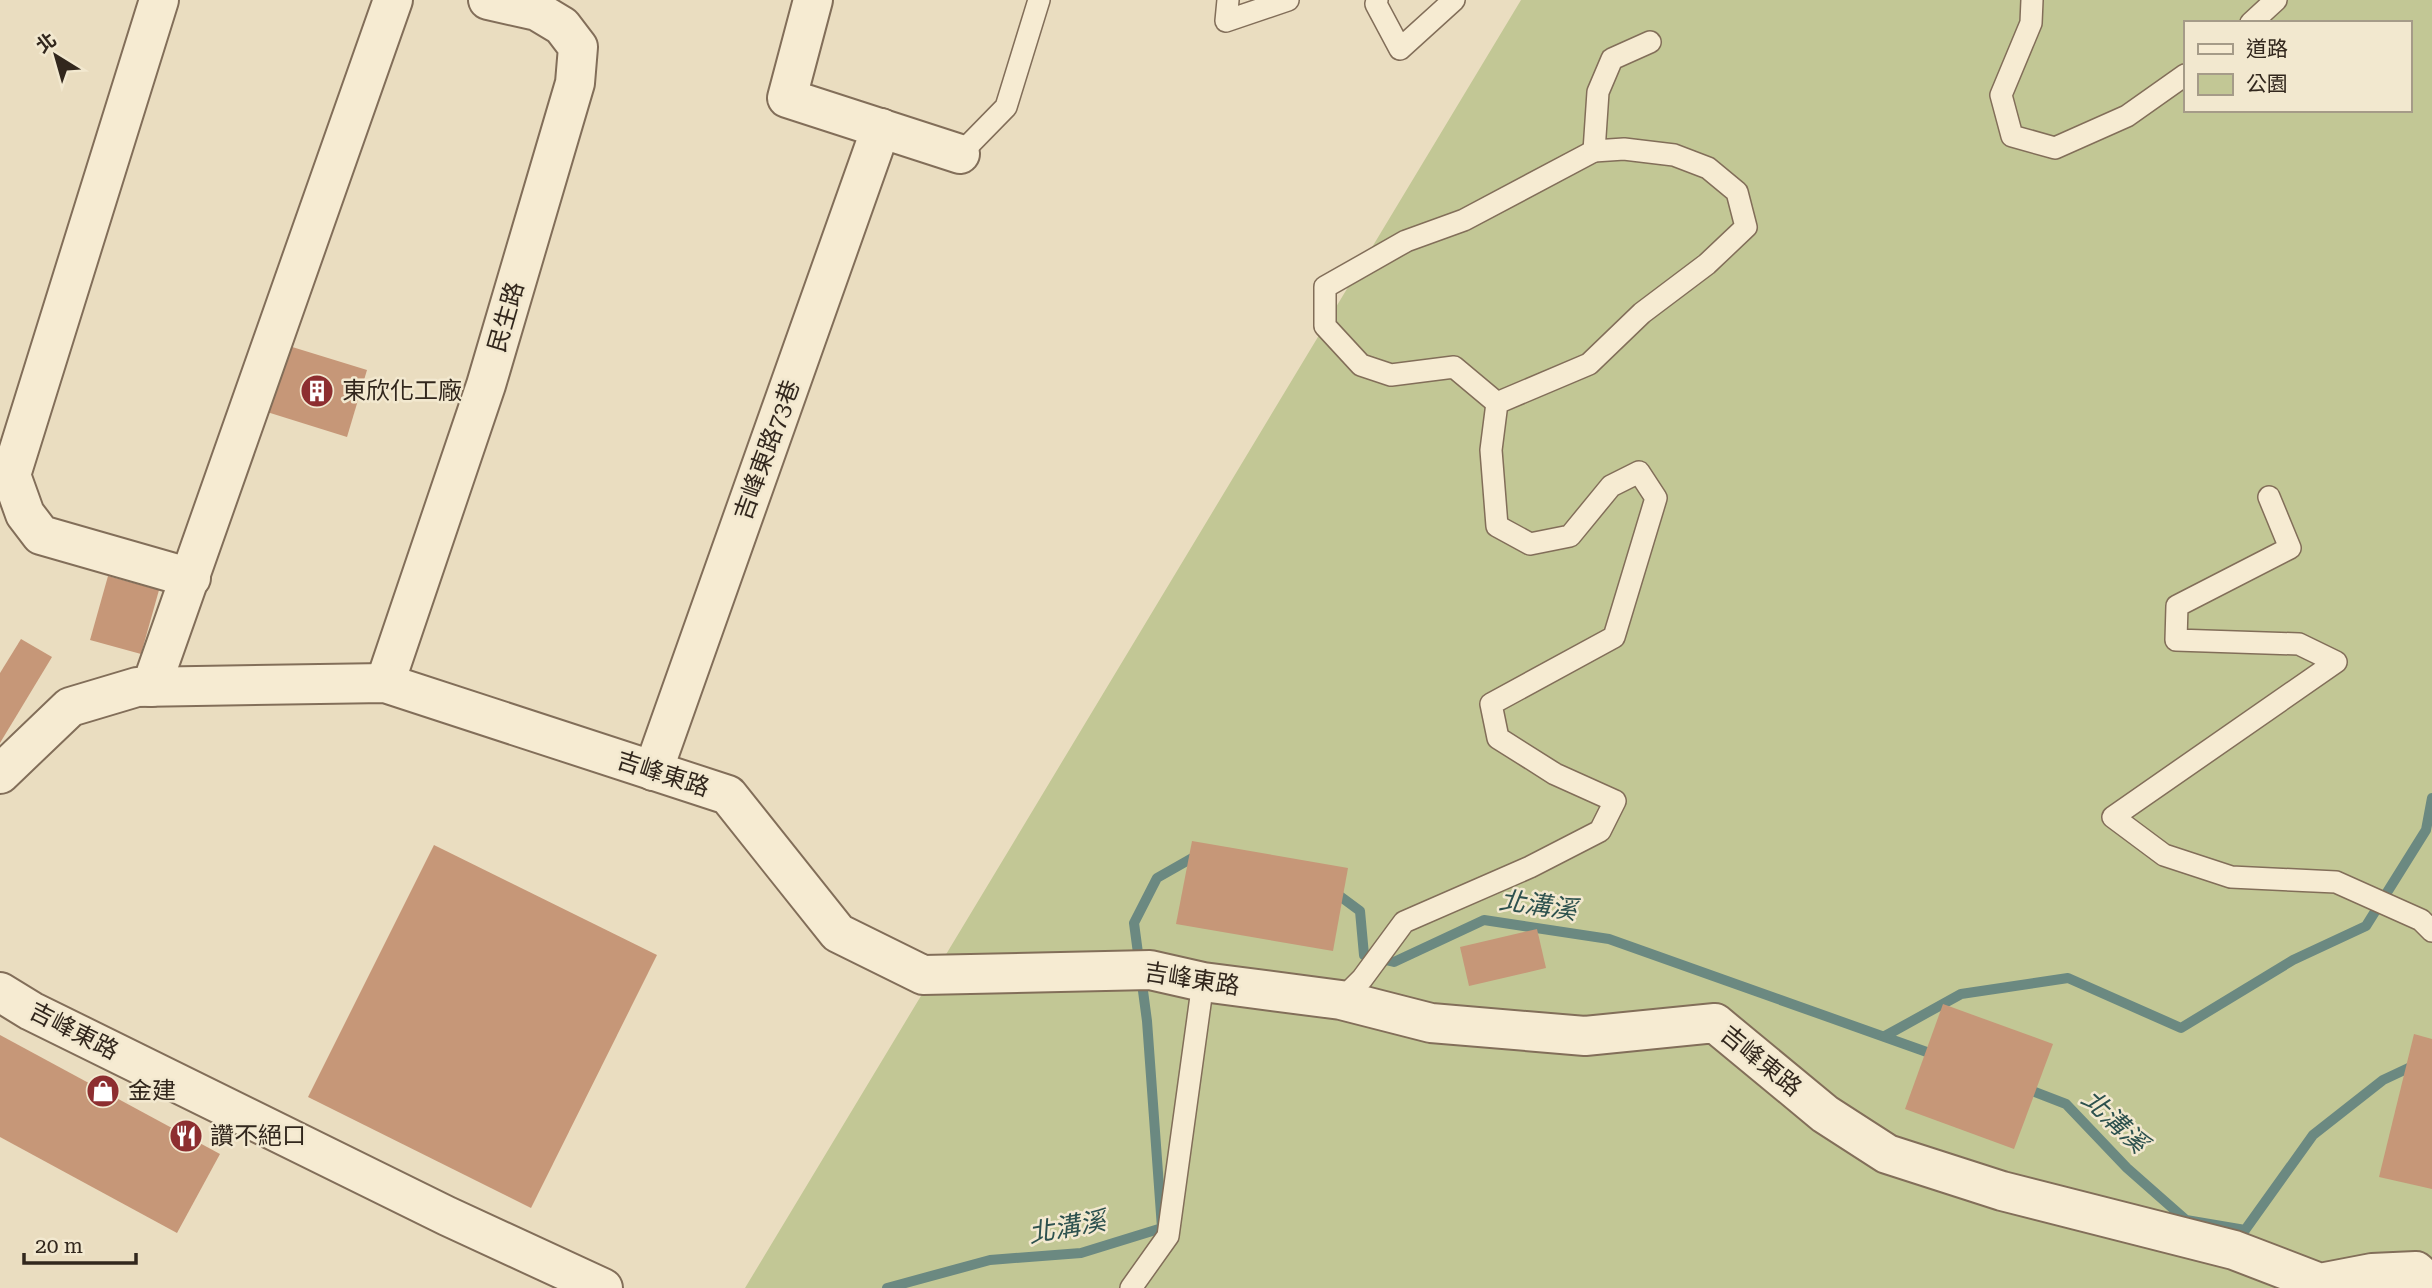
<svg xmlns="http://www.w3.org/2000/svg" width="2432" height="1288" font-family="'Roboto Serif','Noto Sans TC',serif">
<rect width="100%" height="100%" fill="#eaddc0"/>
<path fill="#c2c795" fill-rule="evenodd" d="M1521,0h911v1288h-1687zM2185,23h224v87h-224z"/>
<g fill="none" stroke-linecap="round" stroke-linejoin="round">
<g stroke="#6b8981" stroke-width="10">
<path d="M1333,891l27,20 4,44 30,7 90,-42 125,19 329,117"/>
<path d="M1885,1036l76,-42 107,-16 113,50 112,-68 73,-34 60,-96 6,-32"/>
<path d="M2022,1087l44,17 61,64 59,52 59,10 68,-95 70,-55 49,-23"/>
<path d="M887,1288l103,-28 91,-7 81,-25 -15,-207 -13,-98 23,-45 44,-25"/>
</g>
</g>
<g fill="#c69778">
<path d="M289,346l78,24 -20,67 -80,-25z"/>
<path d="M108,576l51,14 -18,64 -51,-14z"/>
<path d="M21,639l31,18 -52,86v-70z"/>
<path d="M1192,841l156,27 -15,83 -157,-27z"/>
<path d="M434,845l223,110 -126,253 -223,-111z"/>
<path d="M1537,929l9,39 -77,18 -9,-39z"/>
<path d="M1943,1004l110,40 -39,105 -109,-40z"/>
<path d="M2414,1034l18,5v150l-53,-12z"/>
<path d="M0,1035l220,119 -43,79 -177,-96z"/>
</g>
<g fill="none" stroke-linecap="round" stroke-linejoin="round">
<defs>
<g id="service">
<path d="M1228,0l-2,21 62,-21"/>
<path d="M1377,0l-1,4 24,45 54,-49"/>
<path d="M2032,0l-1,23 -30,72 11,41 43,12 72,-32 58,-41"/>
<path d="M2251,23l25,-23"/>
<path d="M960,154l46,-47 33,-107"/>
<path d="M1497,403l-43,-36 -63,8 -30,-10 -36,-39v-39l81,-46 58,-21 130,-69"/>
<path d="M2269,497l21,51 -113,58 -1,34 123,4 37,18 -223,155 51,38 67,22 105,5 85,38 11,11"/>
<path d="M1341,1000l21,-21 42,-57 126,-55 70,-36 15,-30 -60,-27 -57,-36 -7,-34 123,-67 42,-139 -17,-26 -28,14 -41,50 -40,8 -33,-18 -6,-76 6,-47 92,-39 53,-51 65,-49 39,-37 -9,-35 -29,-24 -34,-13 -50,-6 -30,2 4,-59 14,-33 38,-17"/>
<path d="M1131,1288l37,-52 35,-254"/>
</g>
<g id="minor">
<path d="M159,0l-148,475 14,39 16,21 150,43"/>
<path d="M813,0l-26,98 173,56"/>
<path d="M385,683l101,-298 89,-302 3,-36 -16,-21 -25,-15 -49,-11"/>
<path d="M151,687l242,-687"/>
<path d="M653,771l228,-643"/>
<path d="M0,774l70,-67 67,-20 248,-4 343,112 110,138 85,42 227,-5 53,12 138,18 90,23 154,13 130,-13 110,91 62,40 115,37 232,59 86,33 52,-10 44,-2 16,15"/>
<path d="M0,992l31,19 416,205 156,72"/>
</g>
</defs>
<use href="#service" stroke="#826e59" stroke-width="24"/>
<use href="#minor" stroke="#826e59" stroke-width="42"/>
<use href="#service" stroke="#f6ebd2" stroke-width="21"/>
<use href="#minor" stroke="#f6ebd2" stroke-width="38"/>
</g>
<defs>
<symbol id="building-disc" viewBox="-11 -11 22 22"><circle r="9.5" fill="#8d2e30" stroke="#f2e8cf"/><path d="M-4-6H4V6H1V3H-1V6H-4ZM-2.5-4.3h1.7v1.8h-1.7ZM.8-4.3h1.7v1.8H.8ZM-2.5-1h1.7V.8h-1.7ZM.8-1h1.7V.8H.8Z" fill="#fff"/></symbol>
<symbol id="shop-disc" viewBox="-11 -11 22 22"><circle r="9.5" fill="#8d2e30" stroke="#f2e8cf"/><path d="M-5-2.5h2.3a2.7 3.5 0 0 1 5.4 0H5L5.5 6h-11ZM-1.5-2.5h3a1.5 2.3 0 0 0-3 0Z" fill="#fff"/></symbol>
<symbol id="restaurant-disc" viewBox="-11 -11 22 22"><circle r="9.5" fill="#8d2e30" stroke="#f2e8cf"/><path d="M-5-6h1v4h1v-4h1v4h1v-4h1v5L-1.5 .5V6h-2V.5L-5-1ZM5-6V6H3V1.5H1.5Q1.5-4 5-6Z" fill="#fff"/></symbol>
</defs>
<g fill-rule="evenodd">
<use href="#building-disc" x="298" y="372" width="38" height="38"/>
<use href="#shop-disc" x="84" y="1072" width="38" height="38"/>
<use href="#restaurant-disc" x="167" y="1117" width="38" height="38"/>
</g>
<g text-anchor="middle" stroke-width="5" stroke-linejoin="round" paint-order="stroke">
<g font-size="24" fill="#32271d" stroke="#f2e8cf">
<text transform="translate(506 317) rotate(-74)" y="8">民生路</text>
<text transform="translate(767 450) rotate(-70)" y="8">吉峰東路73巷</text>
<text transform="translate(663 774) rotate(18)" y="8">吉峰東路</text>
<text transform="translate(1192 979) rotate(9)" y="8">吉峰東路</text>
<text transform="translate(74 1031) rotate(27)" y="8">吉峰東路</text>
<text transform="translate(1761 1061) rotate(39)" y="8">吉峰東路</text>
</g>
<g font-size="24" fill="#32271d" stroke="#f2e8cf" text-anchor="start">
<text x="342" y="399">東欣化工廠</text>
<text x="128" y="1099">金建</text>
<text x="210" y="1144">讚不絕口</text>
</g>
<g font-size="26" font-style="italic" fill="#2d514e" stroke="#f2e8cf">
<text transform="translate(1538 905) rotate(8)" y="9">北溝溪</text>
<text transform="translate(2115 1121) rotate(43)" y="9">北溝溪</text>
<text transform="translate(1067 1227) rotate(-10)" y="9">北溝溪</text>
</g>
</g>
<rect x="2184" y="21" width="228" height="91" fill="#f2e8cf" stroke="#a59b88" stroke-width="2"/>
<rect x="2198" y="44" width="35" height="10" fill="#f6ebd2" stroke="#a59b88" stroke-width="2"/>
<text x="2246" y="56" font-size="21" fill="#32271d">道路</text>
<rect x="2198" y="74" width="35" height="21" fill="#c2c795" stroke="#a59b88" stroke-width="2"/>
<text x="2246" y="91" font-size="21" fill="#32271d">公園</text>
<g transform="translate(56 56) rotate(323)" stroke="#f2e8cf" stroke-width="5" paint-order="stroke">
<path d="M0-5L12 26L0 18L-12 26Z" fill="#32271d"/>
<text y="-10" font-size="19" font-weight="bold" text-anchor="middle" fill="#32271d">北</text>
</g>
<path d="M24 1253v10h112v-10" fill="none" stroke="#32271d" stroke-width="3.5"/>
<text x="35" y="1253" font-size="21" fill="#32271d" stroke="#f2e8cf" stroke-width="5" paint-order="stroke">20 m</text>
</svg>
